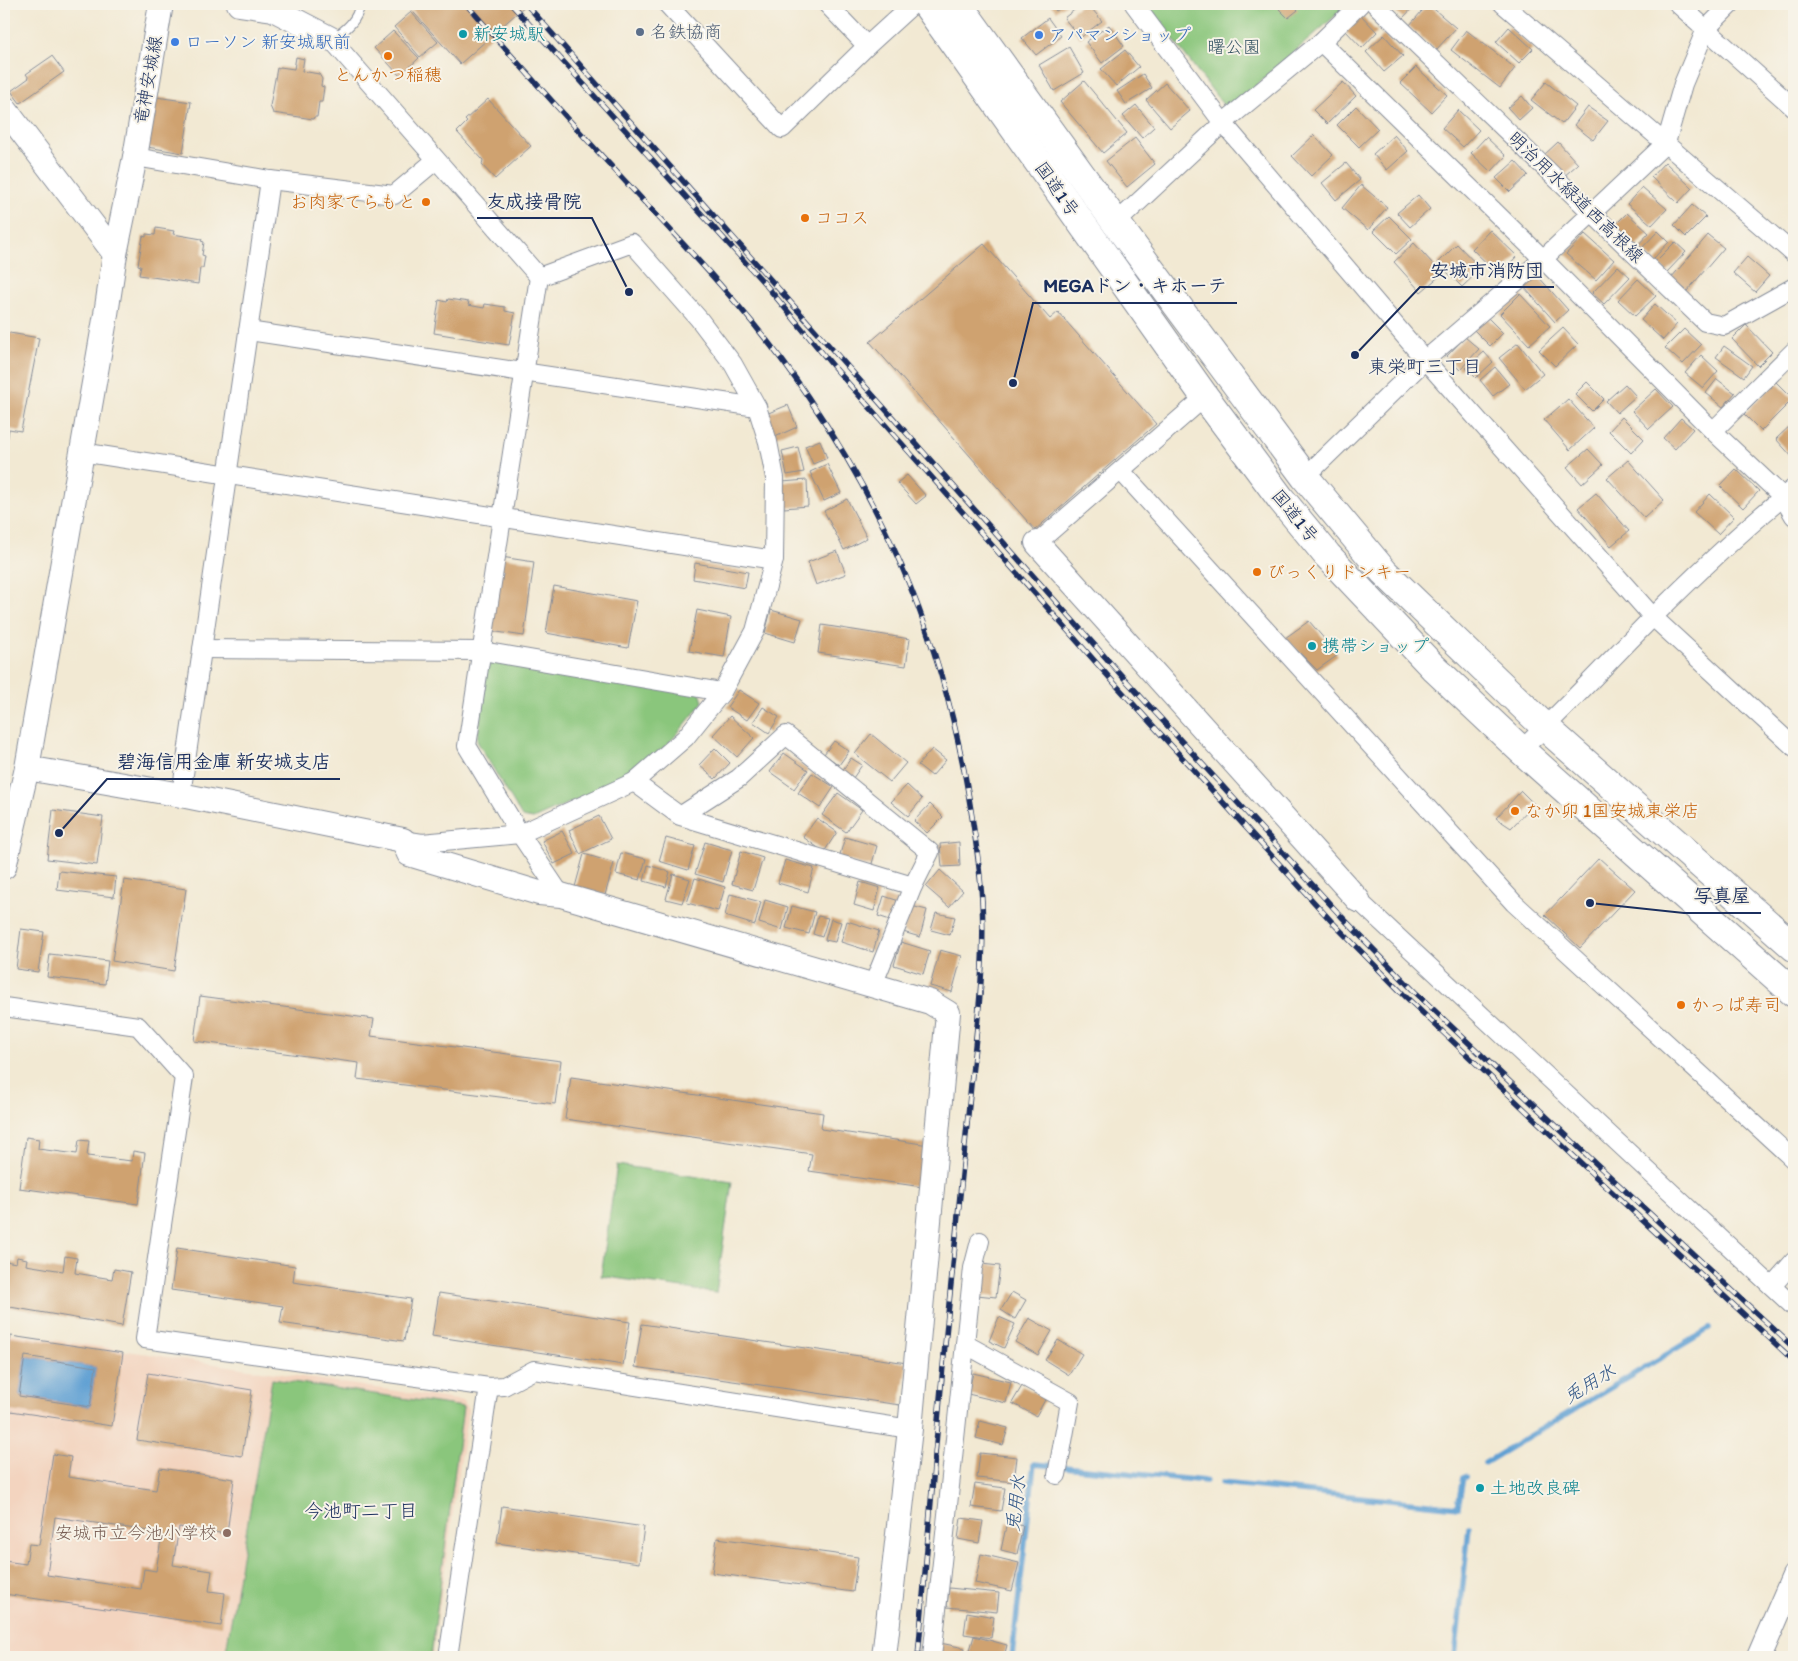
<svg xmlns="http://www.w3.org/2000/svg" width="1798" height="1661" font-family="Itim,'Klee One',sans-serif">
<rect width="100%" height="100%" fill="#f7f3e8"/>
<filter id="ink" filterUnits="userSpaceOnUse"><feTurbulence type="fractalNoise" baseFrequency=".02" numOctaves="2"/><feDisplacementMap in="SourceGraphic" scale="10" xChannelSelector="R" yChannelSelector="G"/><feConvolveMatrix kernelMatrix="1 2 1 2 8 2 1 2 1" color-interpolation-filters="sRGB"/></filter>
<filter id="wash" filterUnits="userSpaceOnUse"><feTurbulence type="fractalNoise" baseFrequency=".0096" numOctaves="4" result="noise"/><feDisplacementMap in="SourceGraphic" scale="20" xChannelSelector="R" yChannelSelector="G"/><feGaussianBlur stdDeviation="1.12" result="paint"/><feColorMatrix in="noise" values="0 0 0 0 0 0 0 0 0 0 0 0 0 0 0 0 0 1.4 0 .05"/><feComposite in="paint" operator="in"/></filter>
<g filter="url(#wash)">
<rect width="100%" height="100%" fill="#f2e9d3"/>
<path fill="#f3d4bf" d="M7,1333l456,68 5,8 -36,248h-428v-303z"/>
<g fill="#8ac67b" stroke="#527a6c">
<path d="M1148,4h194v6l-109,96h-9l-76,-100z"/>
<path d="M498,658l202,34 3,10c-17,21 -35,46 -57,61 -35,24 -76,39 -113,56l-11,-2 -45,-76 11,-77z"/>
<path d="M617,1165l115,17 -16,111 -115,-17z"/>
<path d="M272,1379l191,28 -32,250h-206z"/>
</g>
<path fill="#60a0d3" stroke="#3e6898" d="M25,1356l71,11 -6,40 -71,-11z"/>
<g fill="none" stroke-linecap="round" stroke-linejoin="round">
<g stroke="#60a0d3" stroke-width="5.5">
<path d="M1485,1463l224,-134"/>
<path d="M1222,1483l236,24 5,-30 2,-1"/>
<path d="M1012,1657l22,-193 172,17"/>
<path d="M1455,1657l14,-129"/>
</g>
</g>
<g id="blocks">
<g fill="#cfa270" fill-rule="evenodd">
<path d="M406,4h121l-67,60z"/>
<path d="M1050,4h17l-11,7z"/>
<path d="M1082,4h6l14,17 -22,17 -16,-20z"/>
<path d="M1285,4h7l6,6 -10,8 -9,-9z"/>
<path d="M1387,4h29l-13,14z"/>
<path d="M1428,4l28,24 -20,22 -27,-24z"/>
<path d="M411,12l27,30 -18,15 -26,-30z"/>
<path d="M1360,14l17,18 -15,16 -18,-19z"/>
<path d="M1048,18l13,18 -25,19 -14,-17z"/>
<path d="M1109,25l15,21 -22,17 -16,-21z"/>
<path d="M1509,27l24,22 -14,14 -23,-21z"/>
<path d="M1466,30l49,38 -15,20 -49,-38z"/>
<path d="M393,31l26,27 -19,18 -26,-28z"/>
<path d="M1384,35l19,21 -19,16 -18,-20z"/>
<path d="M1069,47l15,26 -30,18 -15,-26z"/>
<path d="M1125,50l14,17 -23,19 -15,-17z"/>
<path d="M52,56l12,16 -44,31 -9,-12 18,-13 -3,-4z"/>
<path d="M296,57l8,2 -2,12 17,3 3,5 -1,7 3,1 -2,15h-3l-2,15h-3l-1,2 -40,-6 -3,-7 7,-38 2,1 1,-2 14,2z"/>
<path d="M1416,67l31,28 -16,17 -31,-29z"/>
<path d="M1143,74l9,14 -26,16 -9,-13z"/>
<path d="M1084,81l43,52 -24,20 -43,-51z"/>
<path d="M1343,82l13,14 -29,28 -14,-14z"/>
<path d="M1546,82l30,24 -14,18 -31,-24z"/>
<path d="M1165,83l25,28 -20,17 -24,-28z"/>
<path d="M1522,96l10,12 -13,12 -11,-12z"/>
<path d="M156,97l35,5 -8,51 -36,-6z"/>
<path d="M488,99l43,47 -36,33 -13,-14 1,-5 -26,-28 10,-10 -2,-2z"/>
<path d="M1136,105l18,22 -12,11 -19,-22z"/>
<path d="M1356,106l22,23 -19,18 -22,-22z"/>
<path d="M1588,107l20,14 -15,19 -19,-15z"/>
<path d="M1458,110l21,20 -16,17 -21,-19z"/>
<path d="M1314,135l19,20 -22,21 -19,-20z"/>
<path d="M1394,135l14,16 -21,19 -14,-16z"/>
<path d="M1486,137l20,19 -15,16 -20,-19z"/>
<path d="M1135,138l20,26 -28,23 -21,-26z"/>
<path d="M1558,142l20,22 -15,13 -20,-21z"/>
<path d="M1515,161l13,14 -18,17 -14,-14z"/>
<path d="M1665,162l27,26 -14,15 -27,-26z"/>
<path d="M1346,163l14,17 -24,20 -14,-17z"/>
<path d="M1361,185l26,22 -19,23 -26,-22z"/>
<path d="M1642,187l25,22 -15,16 -25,-21z"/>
<path d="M1418,195l12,14 -20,18 -13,-14z"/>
<path d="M1692,205l14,12 -20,20 -12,-12z"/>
<path d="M1627,213l22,20 -13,14 -22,-21z"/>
<path d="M1389,216l23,23 -16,15 -23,-23z"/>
<path d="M156,228l18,3 -1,3 29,5 -1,2 3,1 -2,13 3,1 -2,12h-3l-2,16 -59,-9 2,-9 -3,-1 5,-29 3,1v-3l9,1z"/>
<path d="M1490,230l27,26 -18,19 -27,-26z"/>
<path d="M1658,231l11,11 -16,17 -12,-10z"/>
<path d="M1585,234l29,26 -18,20 -30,-26z"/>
<path d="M1708,235l16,13 -37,43 -16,-13z"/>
<path d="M1675,242l11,10 -19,20 -12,-10z"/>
<path d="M1414,243l28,31 -21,18 -27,-30z"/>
<path d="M984,244l66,75 8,-7 98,112 -121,106 -165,-188z"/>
<path d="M1457,244l24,25 -19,18 -24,-24z"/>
<path d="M1747,257l22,19 -14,16 -22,-19z"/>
<path d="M1618,266l12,11 -26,27 -12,-11z"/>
<path d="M1537,275l31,35 -13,12 -31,-35z"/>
<path d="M1638,279l18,17 -21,20 -17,-16z"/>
<path d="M1520,294l30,32 -21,19 -29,-31z"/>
<path d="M448,299l21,3 -1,3 16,3 1,-4 20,3v4l10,2 -6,32 -75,-12 5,-33 8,2z"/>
<path d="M1655,304l22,20 -14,16 -22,-20z"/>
<path d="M1487,317l16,16 -13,13 -16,-16z"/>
<path d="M1746,325l26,27 -14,14 -26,-27z"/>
<path d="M1563,328l15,16 -23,22 -16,-16z"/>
<path d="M1684,329l17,16 -18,19 -18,-16z"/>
<path d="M4,332l35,6 -18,93 -12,-2 -4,26z"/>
<path d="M1465,337l14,12 -19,21 -14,-13z"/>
<path d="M1518,343l25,31 -18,15 -26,-31z"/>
<path d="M1724,346l28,20 -8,11 -28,-20z"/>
<path d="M1484,352l9,10 -17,16 -10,-10z"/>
<path d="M1701,355l17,16 -15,17 -18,-15z"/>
<path d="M1495,367l14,17 -16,12 -13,-16z"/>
<path d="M1717,379l18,14 -12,14 -17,-14z"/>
<path d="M1587,382l17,17 -12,12 -17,-17z"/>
<path d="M1776,382l17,17 -32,32 -17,-17z"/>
<path d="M1625,384l11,12 -19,17 -11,-12z"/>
<path d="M1656,389l17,18 -24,22 -17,-18z"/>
<path d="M1568,399l26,29 -24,22 -26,-30z"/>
<path d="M788,405l9,22 -22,10 -9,-23z"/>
<path d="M1622,417l22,22 -13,14 -22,-22z"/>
<path d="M1681,418l12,11 -18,20 -12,-11z"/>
<path d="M1794,422v37l-18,-20z"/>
<path d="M820,440l7,18 -14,6 -8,-18z"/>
<path d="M798,447l6,25 -17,3 -5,-24z"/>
<path d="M1588,449l15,16 -21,19 -15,-17z"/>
<path d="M1628,460l36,40 -20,18 -37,-40z"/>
<path d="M827,464l14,29 -17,8 -14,-29z"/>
<path d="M1736,469l23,22 -16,17 -23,-22z"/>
<path d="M907,475l19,21 -10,8 -19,-21z"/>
<path d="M807,480l1,26 -24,2 -2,-26z"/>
<path d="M1596,493l33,38 -18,15 -33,-38z"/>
<path d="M1710,494l24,23 -16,17 -24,-22z"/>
<path d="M847,499l20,39 -23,12 -20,-39z"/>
<path d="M837,551l9,23 -30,11 -8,-23z"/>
<path d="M501,557l33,5 -10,74 -34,-5z"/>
<path d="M695,563l53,9 -3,16 -52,-9z"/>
<path d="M554,586l83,15 -9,47 -82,-15z"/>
<path d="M697,610l34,7 -7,40 -35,-6z"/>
<path d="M771,610l31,9 -7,23 -30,-9z"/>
<path d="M1309,621l29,34 -21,15 -32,-32z"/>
<path d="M822,625l88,14 -4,27 -88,-13z"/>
<path d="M739,690l20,13 -12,17 -20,-13z"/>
<path d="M763,707l16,10 -10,16 -16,-11z"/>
<path d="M730,716l24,22 -17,19 -24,-22z"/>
<path d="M871,734l35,29 -16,19 -35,-28z"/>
<path d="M834,741l15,10 -10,14 -15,-11z"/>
<path d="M715,748l15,15 -15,16 -16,-14z"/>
<path d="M932,749l14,11 -14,16 -14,-11z"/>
<path d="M784,753l24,17 -14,19 -24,-17z"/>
<path d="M851,758l11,7 -9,13 -11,-7z"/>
<path d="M812,773l22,14 -14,21 -22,-15z"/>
<path d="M907,785l15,14 -14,17 -17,-14z"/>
<path d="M1521,791l13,13 -23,24 -15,-10z"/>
<path d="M838,793l24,17 -16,22 -24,-17z"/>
<path d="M930,804l13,13 -16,16 -13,-12z"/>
<path d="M53,810l50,7 -6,48 -50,-6z"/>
<path d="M599,816l12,23 -31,15 -11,-24z"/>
<path d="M817,818l20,14 -13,20 -21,-15z"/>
<path d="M562,831l13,23 -21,10 -12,-23z"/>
<path d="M845,837l32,9 -6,21 -32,-9z"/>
<path d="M666,838l29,8 -7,24 -29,-9z"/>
<path d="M705,842l27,8 -9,32 -28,-8z"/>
<path d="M959,842l1,24 -18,1 -2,-23z"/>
<path d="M741,851l22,7 -10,32 -21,-6z"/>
<path d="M621,853l25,6 -6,21 -24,-6z"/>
<path d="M584,854l30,9 -9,32 -30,-8z"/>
<path d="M1599,858l36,32 -55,58 -35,-33z"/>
<path d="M785,860l29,8 -6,24 -30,-9z"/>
<path d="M648,865l22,7 -4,15 -22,-6z"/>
<path d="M940,870l23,21 -14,16 -23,-20z"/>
<path d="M59,871l57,6 -2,20 -57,-7z"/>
<path d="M673,874l17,5 -8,24 -16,-4z"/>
<path d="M695,878l30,9 -7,24 -31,-8z"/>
<path d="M124,880l62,9 -12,82 -62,-10z"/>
<path d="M860,882l20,6 -6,23 -20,-6z"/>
<path d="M730,894l31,8 -6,23 -30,-9z"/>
<path d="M884,896l15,5 -6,20 -15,-5z"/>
<path d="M765,900l23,7 -6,23 -23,-7z"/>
<path d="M792,906l23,6 -6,22 -23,-6z"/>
<path d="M911,906l16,4 -7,27 -17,-5z"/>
<path d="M936,913l19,4 -5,18 -19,-5z"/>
<path d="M818,916l10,2 -6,19 -9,-3z"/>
<path d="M831,919l10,3 -6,20 -10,-2z"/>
<path d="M847,921l32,10 -6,21 -32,-10z"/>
<path d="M21,929l23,3 -6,40 -22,-3z"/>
<path d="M901,942l29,9 -7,23 -29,-9z"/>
<path d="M940,950l22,6 -10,36 -22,-6z"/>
<path d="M50,954l58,7 -3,23 -58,-7z"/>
<path d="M200,996l174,23 -3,17 190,25 -6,43 -198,-25 2,-16 -165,-22z"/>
<path d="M571,1077l252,36 -2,16 108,16 -6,42 -114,-16 3,-17 -247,-35z"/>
<path d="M26,1137l13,2 -1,10 39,5 2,-14 10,1 -2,15 45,5 1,-10 12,2 -7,51 -119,-16z"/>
<path d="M177,1248l118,18 -2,16 118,17 -7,42 -124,-18 3,-17 -112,-16z"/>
<path d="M65,1256l12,2 -2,15 37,6 2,-10 17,3 -9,54 -118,-20 1,-45 11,2 1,-6 10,2 -1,6 37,6z"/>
<path d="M981,1264l19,2 -4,31 -19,-2z"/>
<path d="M1012,1292l14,8 -11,19 -14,-9z"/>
<path d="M439,1293l191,29 -7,43 -191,-29z"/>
<path d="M999,1317l16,7 -11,24 -15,-7z"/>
<path d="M1029,1318l23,13 -14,24 -23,-13z"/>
<path d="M642,1324l265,39 -7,42 -265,-38z"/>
<path d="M11,1336l112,17 -11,73 -108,-16v-24zM25,1356l71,11 -6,40 -71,-11z"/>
<path d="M1058,1340l24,14 -13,21 -24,-15z"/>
<path d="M148,1373l104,17 -10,66 -105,-16z"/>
<path d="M973,1373l38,9 -5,21 -38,-9z"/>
<path d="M1022,1386l24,12 -10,18 -24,-13z"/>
<path d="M980,1421l28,7 -5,17 -27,-7z"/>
<path d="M980,1453l37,4 -3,25 -37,-4z"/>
<path d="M53,1454l18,3 -3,20 88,13 4,-22 74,11 -7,55 -48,-7 -6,38 39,6 -3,20 16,2 -4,33 -217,-32v-33l22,3 3,-20 10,1zM55,1517l107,16 -6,38 -12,-2 -3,20 -94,-14z"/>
<path d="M975,1484l30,4 -4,23 -30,-4z"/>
<path d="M502,1506l142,21 -5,36 -142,-20z"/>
<path d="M961,1518l22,3 -4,22 -21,-4z"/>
<path d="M1007,1522l16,4 -6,28 -16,-4z"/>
<path d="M717,1538l141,19 -5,35 -141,-19z"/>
<path d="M981,1554l38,9 -7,28 -37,-8z"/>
<path d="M949,1588l50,5 -2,19 -50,-5z"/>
<path d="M967,1612l27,5 -3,21 -27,-4z"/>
<path d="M974,1636l33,9 -3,12h-36z"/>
<path d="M940,1643l25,5 -2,9h-26z"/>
</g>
</g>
</g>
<g filter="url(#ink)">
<use href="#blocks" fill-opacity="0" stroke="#868c98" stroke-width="1"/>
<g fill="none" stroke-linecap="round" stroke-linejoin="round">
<defs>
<path id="lane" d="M332,39c14,-9 26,-19 28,-35"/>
<g id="street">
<path d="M667,4l115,125 85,-83 46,-42"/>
<path d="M827,4l40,42"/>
<path d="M1134,4l89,119 202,237 228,257 141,130"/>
<path d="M1375,4l330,318 19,4 70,-39"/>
<path d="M1503,4l291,250"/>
<path d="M1678,4l116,104"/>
<path d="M331,39l208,238"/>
<path d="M1321,42l222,217 170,172 70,66 11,19"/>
<path d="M135,157l135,23 124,15 42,-35"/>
<path d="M1116,223l107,-100 98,-81 39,-38"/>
<path d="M539,277l-72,469 53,88 41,61"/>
<path d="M248,331l509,76"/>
<path d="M1713,431l81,-80"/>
<path d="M81,452l693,108"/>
<path d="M1121,471l393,432 280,257"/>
<path d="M1305,477l120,-117 118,-101 123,-116 17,-59 23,-55 25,-25"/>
<path d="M1037,543l168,-146"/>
<path d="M202,649l280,2 240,41"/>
<path d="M1521,750c46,-43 88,-89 132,-133 45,-45 92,-89 141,-129"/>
<path d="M634,782l46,34 233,70 17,-34 -144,-117 -47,43 -59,38"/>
<path d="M181,795l89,-615"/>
<path d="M403,840l19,3 98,-9 114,-52 51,-44 37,-46 33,-61 19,-71 1,-82 -7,-36 -11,-35 -24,-43 -34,-45 -67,-76 -93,34"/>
<path d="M1358,900l436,407"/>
<path d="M873,985l40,-99"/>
<path d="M4,1007l134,19 46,51 -39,262 344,48 15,-1 30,-16 376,59"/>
<path d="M1772,1286l22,-25"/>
<path d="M965,1344l105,58 -13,73"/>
<path d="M448,1657l41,-270"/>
<path d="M932,1657l41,-389 7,-27"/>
</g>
<g id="secondary">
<path d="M239,4l34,5 58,30"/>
<path d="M4,108l111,146"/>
<path d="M1037,543l321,357"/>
<path d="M27,768l154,27 222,45 6,14 130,39 22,2 369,107 18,11 -38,416 -26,228"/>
<path d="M4,867l23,-99 79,-454 9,-60 20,-97 26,-153"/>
<path d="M1759,1657l35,-81"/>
</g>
<g id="highway">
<path d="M926,4l279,393 76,102 46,56 106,112 88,83 273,243"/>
<path d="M958,4l158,219 189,254 79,95 161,155 249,220"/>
</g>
</defs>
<use href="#lane" stroke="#868c98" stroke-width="11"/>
<use href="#street" stroke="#868c98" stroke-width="20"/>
<use href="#secondary" stroke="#868c98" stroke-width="26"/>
<use href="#highway" stroke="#868c98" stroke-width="30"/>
<use href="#lane" stroke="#fff" stroke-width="9"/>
<use href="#street" stroke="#fff" stroke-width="18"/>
<use href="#secondary" stroke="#fff" stroke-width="24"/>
<use href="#highway" stroke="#fff" stroke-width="28"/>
<defs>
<g id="rail">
<path d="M466,4c56,64 113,128 171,190 60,65 122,129 171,203 83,122 135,249 160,395 6,36 12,72 14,109 3,55 -3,109 -9,164 -7,67 -13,134 -20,200 -14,131 -24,262 -35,392"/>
<path d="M511,4l254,280 68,82 283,319 217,238 73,74 176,167 212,197"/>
<path d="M526,4l596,672 219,240 73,75 174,165 206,192"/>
</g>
</defs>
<use href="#rail" stroke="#1b2f5e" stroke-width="5.5"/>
<use href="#rail" stroke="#f7f3e8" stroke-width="4" stroke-dasharray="11" stroke-linecap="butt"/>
</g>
</g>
<circle fill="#5c6f8a" stroke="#f7f3e8" stroke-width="2" cx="640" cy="32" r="5"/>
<g fill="#0f9aa8" stroke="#f7f3e8" stroke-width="2">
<circle cx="463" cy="34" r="5"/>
<circle cx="1312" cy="646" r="5"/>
<circle cx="1480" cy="1488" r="5"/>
</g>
<g fill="#3f7fe0" stroke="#f7f3e8" stroke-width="2">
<circle cx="1039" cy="35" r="5"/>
<circle cx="175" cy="42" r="5"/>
</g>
<g fill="#e8710a" stroke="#f7f3e8" stroke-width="2">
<circle cx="388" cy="56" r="5"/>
<circle cx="426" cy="202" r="5"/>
<circle cx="805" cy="218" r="5"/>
<circle cx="1257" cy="572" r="5"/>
<circle cx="1515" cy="811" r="5"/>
<circle cx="1681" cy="1005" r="5"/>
</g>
<circle fill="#8d6e63" stroke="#f7f3e8" stroke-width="2" cx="227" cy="1533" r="5"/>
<g text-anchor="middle" stroke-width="4" stroke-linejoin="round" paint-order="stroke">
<g font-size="18" fill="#4e5e75" stroke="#f7f3e8" text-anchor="start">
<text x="650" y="38">名鉄協商</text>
</g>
<g font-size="18" fill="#0d838f" stroke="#f7f3e8" text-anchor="start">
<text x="473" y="40">新安城駅</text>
<text x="1322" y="652">携帯ショップ</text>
<text x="1490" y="1494">土地改良碑</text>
</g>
<g font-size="18" fill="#366cbe" stroke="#f7f3e8" text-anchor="start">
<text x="1049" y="41">アパマンショップ</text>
<text x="185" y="48">ローソン 新安城駅前</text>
</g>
<g font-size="18" fill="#375565" stroke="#f7f3e8">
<text x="1234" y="53">曙公園</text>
</g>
<g font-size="18" fill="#c56008" stroke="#f7f3e8" text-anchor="start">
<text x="388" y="81" text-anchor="middle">とんかつ稲穂</text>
<text x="416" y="208" text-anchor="end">お肉家てらもと</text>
<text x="815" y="224">ココス</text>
<text x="1267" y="578">びっくりドンキー</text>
<text x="1525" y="817">なか卯 1国安城東栄店</text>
<text x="1691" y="1011">かっぱ寿司</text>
</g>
<g font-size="18" fill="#1b2f5e" stroke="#f7f3e8">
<text transform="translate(148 80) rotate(-80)" y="6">竜神安城線</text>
<text transform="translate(1057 189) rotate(55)" y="6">国道1号</text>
<text transform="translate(1576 197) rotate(44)" y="6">明治用水緑道西高根線</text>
<text transform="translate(1295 516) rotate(51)" y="6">国道1号</text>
</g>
<g font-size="18" fill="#785e54" stroke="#f7f3e8" text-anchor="end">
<text x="217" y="1539">安城市立今池小学校</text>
</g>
<g font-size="19" fill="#1b2f5e" stroke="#f7f3e8">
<text x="1425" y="373">東栄町三丁目</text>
<text x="361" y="1517">今池町二丁目</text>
</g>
<g font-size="19" font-style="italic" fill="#335787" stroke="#f7f3e8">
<text transform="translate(1589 1383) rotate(-31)" y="7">兎用水</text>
<text transform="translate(1015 1503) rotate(-83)" y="7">兎用水</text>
</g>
</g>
<path fill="none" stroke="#1b2f5e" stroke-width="2" d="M629 292L592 218H477M1355 355L1420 287H1554M1013 383L1033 303H1237M59 833L107 779H340M1590 903L1684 913H1761"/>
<g fill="#1b2f5e" stroke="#f7f3e8" stroke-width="2">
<circle cx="629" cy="292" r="5"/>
<circle cx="1355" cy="355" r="5"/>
<circle cx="1013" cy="383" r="5"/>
<circle cx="59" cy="833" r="5"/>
<circle cx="1590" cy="903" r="5"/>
</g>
<g font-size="19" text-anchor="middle" font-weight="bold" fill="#1b2f5e" stroke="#f7f3e8" stroke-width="4" stroke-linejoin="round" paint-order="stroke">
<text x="534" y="208">友成接骨院</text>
<text x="1487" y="277">安城市消防団</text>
<text x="1135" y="292">MEGAドン・キホーテ</text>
<text x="224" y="768">碧海信用金庫 新安城支店</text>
<text x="1722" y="902">写真屋</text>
</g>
<rect width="1798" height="1661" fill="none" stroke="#f7f3e8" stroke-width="20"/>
</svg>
